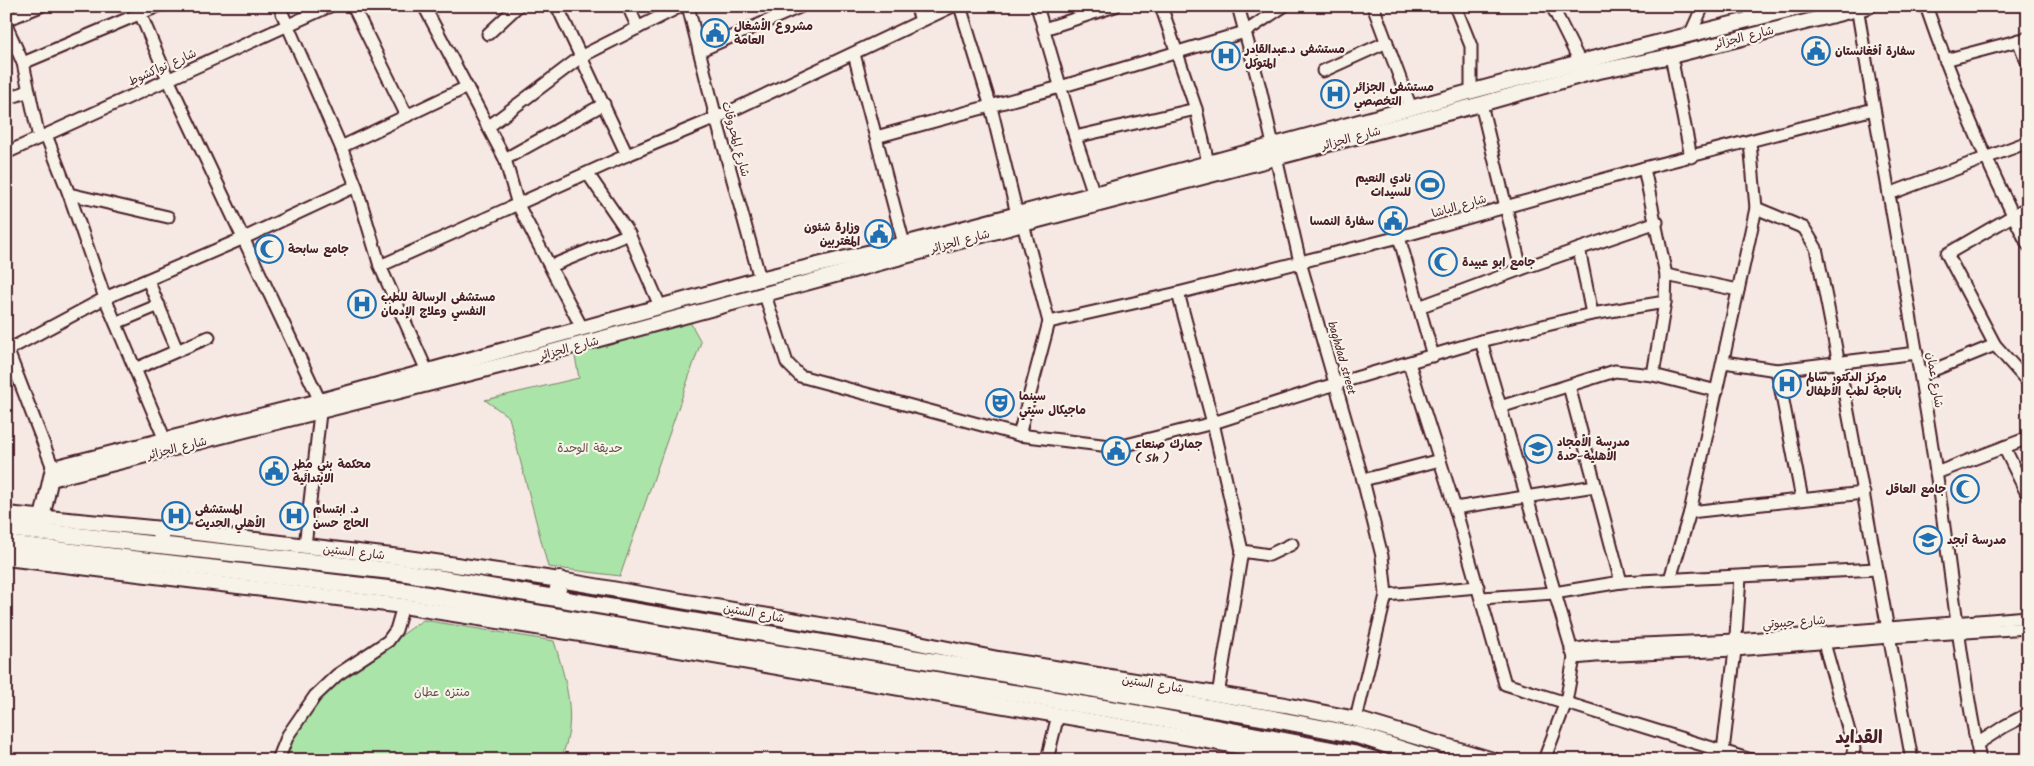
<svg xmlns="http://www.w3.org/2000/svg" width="2034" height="766" font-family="Kalam,'Playpen Sans Arabic',sans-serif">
<rect width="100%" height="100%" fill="#f6e8e2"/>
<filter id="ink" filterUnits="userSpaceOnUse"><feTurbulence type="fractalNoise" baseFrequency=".02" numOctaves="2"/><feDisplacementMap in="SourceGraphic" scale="10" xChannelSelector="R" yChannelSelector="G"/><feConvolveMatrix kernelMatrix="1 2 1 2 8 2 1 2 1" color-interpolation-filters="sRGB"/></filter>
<g filter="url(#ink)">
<g fill="#abe4a8" stroke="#7a826a">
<path d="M690,322l11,20 -81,234 -72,-9 -39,-150 -24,-17 94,-22 -5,-27z"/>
<path d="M423,620l131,21c12,40 25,80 6,119h-278l31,-56 48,-40z"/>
</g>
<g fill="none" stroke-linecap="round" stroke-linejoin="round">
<defs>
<g id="minor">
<path d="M137,6l31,73 152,322"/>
<path d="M279,6l62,141 15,39 24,80 47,105"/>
<path d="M353,6l54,110"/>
<path d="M424,6l81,153 13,46 64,123"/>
<path d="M557,6l70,149"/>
<path d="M628,6l10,22"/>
<path d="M688,6l28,112 44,161"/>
<path d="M916,6l5,14"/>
<path d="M960,6l31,101 26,107"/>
<path d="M1037,6l38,131 19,57"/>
<path d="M1161,6l35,103 12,54"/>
<path d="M1238,6l22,82 40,174 63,218 19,76 4,39 -30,124"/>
<path d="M1373,6l38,102"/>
<path d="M1455,6l16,40v46"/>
<path d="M1552,6l28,56"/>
<path d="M1749,6l3,14"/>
<path d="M1857,6c25,156 55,310 79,466 15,96 24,192 44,288"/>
<path d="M1926,6c28,82 63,162 102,239"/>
<path d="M6,20l35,-14"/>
<path d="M6,25l17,38 16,75"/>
<path d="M1044,29l71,-23"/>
<path d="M488,34l30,-28"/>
<path d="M1690,35l13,-29"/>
<path d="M2018,40l10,25"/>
<path d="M699,51l103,-45"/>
<path d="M854,54l50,190"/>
<path d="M1671,56l20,101"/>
<path d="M1945,60l83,-22"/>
<path d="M23,63l135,-57"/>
<path d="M1323,71l64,-29"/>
<path d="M6,99l23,-8"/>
<path d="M1481,104l40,165"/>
<path d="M488,127l94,-71 99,-50"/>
<path d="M46,135l23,59 36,104 60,142"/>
<path d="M876,137l184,-50 185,-55 39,-26"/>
<path d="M1075,137l121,-28"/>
<path d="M341,147l126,-60"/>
<path d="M6,153l324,-147"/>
<path d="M505,159l99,-55"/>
<path d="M1644,168l22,107 -1,27 -12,73"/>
<path d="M588,174l41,60 31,72"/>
<path d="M69,194l99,23"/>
<path d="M1889,194l139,-52"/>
<path d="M2028,207l-81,47 48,91 33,37"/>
<path d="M1756,208l48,20 12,20c35,170 64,341 96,512"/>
<path d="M1399,237l34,119"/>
<path d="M1579,249l13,65"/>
<path d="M380,266l247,-111 89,-37 237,-112"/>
<path d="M551,266l78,-32"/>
<path d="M1666,275l72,15"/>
<path d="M148,280l29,70"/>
<path d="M1178,293l35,130 29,128 -24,144"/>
<path d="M765,295l22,68 13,13 219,59 99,12 95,-24 122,-39 146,-43 111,-27 73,-12"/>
<path d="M1419,307l102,-38 136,-47"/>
<path d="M1049,322l129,-29 221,-56 245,-69 230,-59"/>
<path d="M116,323l43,-18"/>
<path d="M1481,341l93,317 -8,44 -22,58"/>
<path d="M6,346l47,122"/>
<path d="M6,351l99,-53 139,-60 112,-52"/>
<path d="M1724,362l53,8 140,-17"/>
<path d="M1409,363l46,145 50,176 246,76"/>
<path d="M135,369l74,-32"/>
<path d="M1777,370l25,129"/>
<path d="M1921,375l74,-30"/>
<path d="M1569,386l52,196"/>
<path d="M1500,407l115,-36 38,4 64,16"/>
<path d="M1019,435l30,-113 -26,-98"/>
<path d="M2004,447l24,49"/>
<path d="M1936,473l92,-35"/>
<path d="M1363,480l77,-20"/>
<path d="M1455,508l140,-22"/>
<path d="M1690,512l174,-19"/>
<path d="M305,546l15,-133"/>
<path d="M1242,551l27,4 23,-11"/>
<path d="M1670,579l20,-67 66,-304 -6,-66"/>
<path d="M1386,595l92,-8"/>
<path d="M1482,598l72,-5 67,-11 256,-13"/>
<path d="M1822,636l32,113 -3,11"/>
<path d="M1571,650l25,-4 140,-6 292,-23"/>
<path d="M1574,658l22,-2 139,-6 154,-13 139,-9"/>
<path d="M1977,744l28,-18 23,-12"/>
<path d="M1723,751l12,-101 5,-73"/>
<path d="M278,760l10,-25 27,-39 22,-21 51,-34 8,-11 7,-24"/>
<path d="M1047,760l11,-45"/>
</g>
<g id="major">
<path d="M51,479l456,-115 516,-140 458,-120 109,-31 81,-17 198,-50"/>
<path d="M6,514l156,15 238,28 160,23 324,56 114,23 287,46 71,14 137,41"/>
<path d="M42,518l11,-50 267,-67 440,-122 144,-35 190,-50 486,-132 224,-56"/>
<path d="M6,558l397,48 241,38 674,116"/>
</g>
<g id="highway">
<path d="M6,528l395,44 873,147 83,16 77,25"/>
<path d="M6,544l398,47 747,125 202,38 21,6"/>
<path d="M159,544l3,-15"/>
<path d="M556,597l4,-17"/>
</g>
</defs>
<use href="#minor" stroke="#4a1f2b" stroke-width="15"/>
<use href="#major" stroke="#4a1f2b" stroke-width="18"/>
<use href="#highway" stroke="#4a1f2b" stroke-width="20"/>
<use href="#minor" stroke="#f7f3e8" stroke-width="11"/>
<use href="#major" stroke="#f7f3e8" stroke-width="14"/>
<use href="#highway" stroke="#f7f3e8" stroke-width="16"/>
</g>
</g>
<defs>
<symbol id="civic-ring" viewBox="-11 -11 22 22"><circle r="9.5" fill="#f7f3e8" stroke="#1f6fb2" stroke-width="1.5"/><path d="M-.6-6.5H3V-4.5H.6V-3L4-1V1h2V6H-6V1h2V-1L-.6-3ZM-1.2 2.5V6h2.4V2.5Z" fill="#1f6fb2"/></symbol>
<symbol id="hospital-ring" viewBox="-11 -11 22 22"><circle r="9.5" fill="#f7f3e8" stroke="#1f6fb2" stroke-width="1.5"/><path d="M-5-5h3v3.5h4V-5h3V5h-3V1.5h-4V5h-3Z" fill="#1f6fb2"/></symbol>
<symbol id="stadium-ring" viewBox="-11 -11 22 22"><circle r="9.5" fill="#f7f3e8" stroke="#1f6fb2" stroke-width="1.5"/><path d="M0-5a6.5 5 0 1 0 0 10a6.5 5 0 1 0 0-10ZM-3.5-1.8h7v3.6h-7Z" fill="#1f6fb2"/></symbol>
<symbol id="mosque-ring" viewBox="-11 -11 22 22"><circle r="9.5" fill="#f7f3e8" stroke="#1f6fb2" stroke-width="1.5"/><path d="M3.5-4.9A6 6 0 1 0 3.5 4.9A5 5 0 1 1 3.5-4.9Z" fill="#1f6fb2"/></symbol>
<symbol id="theatre-ring" viewBox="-11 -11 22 22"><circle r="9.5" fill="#f7f3e8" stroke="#1f6fb2" stroke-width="1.5"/><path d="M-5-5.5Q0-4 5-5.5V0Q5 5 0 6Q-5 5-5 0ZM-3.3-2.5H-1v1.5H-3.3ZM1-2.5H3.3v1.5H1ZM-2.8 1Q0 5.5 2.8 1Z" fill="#1f6fb2"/></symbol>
<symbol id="school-ring" viewBox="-11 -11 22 22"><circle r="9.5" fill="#f7f3e8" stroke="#1f6fb2" stroke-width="1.5"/><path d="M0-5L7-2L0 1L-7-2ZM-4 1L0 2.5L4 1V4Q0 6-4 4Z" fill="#1f6fb2"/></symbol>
</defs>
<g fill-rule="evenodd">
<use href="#civic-ring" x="699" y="17" width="32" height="32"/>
<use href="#civic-ring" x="1800" y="35" width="32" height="32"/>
<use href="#hospital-ring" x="1210" y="40" width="32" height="32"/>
<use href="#hospital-ring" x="1319" y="78" width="32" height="32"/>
<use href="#stadium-ring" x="1414" y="169" width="32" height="32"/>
<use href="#civic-ring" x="1377" y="205" width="32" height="32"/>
<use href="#civic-ring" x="863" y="218" width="32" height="32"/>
<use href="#mosque-ring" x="253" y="233" width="32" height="32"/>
<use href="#mosque-ring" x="1427" y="246" width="32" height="32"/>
<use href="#hospital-ring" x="346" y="288" width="32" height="32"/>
<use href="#hospital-ring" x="1771" y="368" width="32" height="32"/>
<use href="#theatre-ring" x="984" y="387" width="32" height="32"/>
<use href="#school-ring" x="1522" y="433" width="32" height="32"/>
<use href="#civic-ring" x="1100" y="435" width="32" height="32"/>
<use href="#civic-ring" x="258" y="455" width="32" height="32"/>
<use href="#mosque-ring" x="1949" y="473" width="32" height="32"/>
<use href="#hospital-ring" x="160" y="500" width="32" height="32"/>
<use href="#hospital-ring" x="278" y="500" width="32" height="32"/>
<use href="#school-ring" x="1912" y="524" width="32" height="32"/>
</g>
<g text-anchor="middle" stroke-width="4.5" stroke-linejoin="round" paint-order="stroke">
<g font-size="12" font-weight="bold" fill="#4a1f2b" stroke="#f7f3e8" text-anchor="start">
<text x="734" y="30">مشروع الأشغال<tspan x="734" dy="14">العامة</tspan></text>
<text x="1245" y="53">مستشفى د.عبدالقادر<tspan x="1245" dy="14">المتوكل</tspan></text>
<text x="1835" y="55">سفارة أفغانستان</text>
<text x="1354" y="91">مستشفى الجزائر<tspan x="1354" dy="14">التخصصي</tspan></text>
<text x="1411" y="182" text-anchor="end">نادي النعيم<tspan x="1411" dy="14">للسيدات</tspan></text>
<text x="1374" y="225" text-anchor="end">سفارة النمسا</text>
<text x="860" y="231" text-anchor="end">وزارة شئون<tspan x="860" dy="14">المغتربين</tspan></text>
<text x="288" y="253">جامع سابحة</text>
<text x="1462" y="266">جامع ابو عبيدة</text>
<text x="381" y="301">مستشفى الرسالة للطب<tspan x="381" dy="14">النفسي وعلاج الإدمان</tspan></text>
<text x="1806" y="381">مركز الدكتور سالم<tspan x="1806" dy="14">باناجة لطب الأطفال</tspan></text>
<text x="1019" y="400">سينما<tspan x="1019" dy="14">ماجيكال سيتي</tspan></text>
<text x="1557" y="446">مدرسة الأمجاد<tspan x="1557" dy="14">الأهلية-حدة</tspan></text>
<text x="1135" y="448">جمارك صنعاء<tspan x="1135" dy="14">( Sh )</tspan></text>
<text x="293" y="468">محكمة بني مطر<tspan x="293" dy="14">الابتدائية</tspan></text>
<text x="1946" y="493" text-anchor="end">جامع العاقل</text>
<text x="195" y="513">المستشفى<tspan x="195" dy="14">الأهلي الحديث</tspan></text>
<text x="313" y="513">د. ابتسام<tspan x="313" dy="14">الحاج حسن</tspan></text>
<text x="1947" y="544">مدرسة أبجد</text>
</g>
<g font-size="12" fill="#4a1f2b" stroke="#f7f3e8">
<text transform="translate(1744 37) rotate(-14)" y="4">شارع الجزائر</text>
<text transform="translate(162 67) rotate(-24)" y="4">شارع نواكشوط</text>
<text transform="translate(1351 138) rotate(-15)" y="4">شارع الجزائر</text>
<text transform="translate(736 139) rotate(75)" y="4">شارع المحروقات</text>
<text transform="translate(1459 206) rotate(-16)" y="4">شارع الباشا</text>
<text transform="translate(960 241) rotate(-15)" y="4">شارع الجزائر</text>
<text transform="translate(569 348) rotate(-15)" y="4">شارع الجزائر</text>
<text transform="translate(1342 358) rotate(74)" y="4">baghdad street</text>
<text transform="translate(1935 380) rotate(81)" y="4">شارع عمان</text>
<text transform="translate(177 448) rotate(-14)" y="4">شارع الجزائر</text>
<text transform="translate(354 552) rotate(6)" y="4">شارع الستين</text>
<text transform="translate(754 613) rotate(10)" y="4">شارع الستين</text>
<text transform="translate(1794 622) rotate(-4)" y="4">شارع جيبوتي</text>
<text transform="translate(1153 684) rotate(9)" y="4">شارع الستين</text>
</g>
<g font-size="12" fill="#62504a" stroke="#f7f3e8">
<text x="590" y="452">حديقة الوحدة</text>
<text x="442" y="696">منتزه عطان</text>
</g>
<g font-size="18" font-weight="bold" fill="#4a1f2b" stroke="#f7f3e8">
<text x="1859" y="743">القدايد</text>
</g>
</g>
<rect width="2034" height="766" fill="none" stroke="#f7f3e8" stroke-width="25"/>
<rect x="12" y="12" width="2009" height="741" fill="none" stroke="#4a1f2b" stroke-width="2" filter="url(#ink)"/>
</svg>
